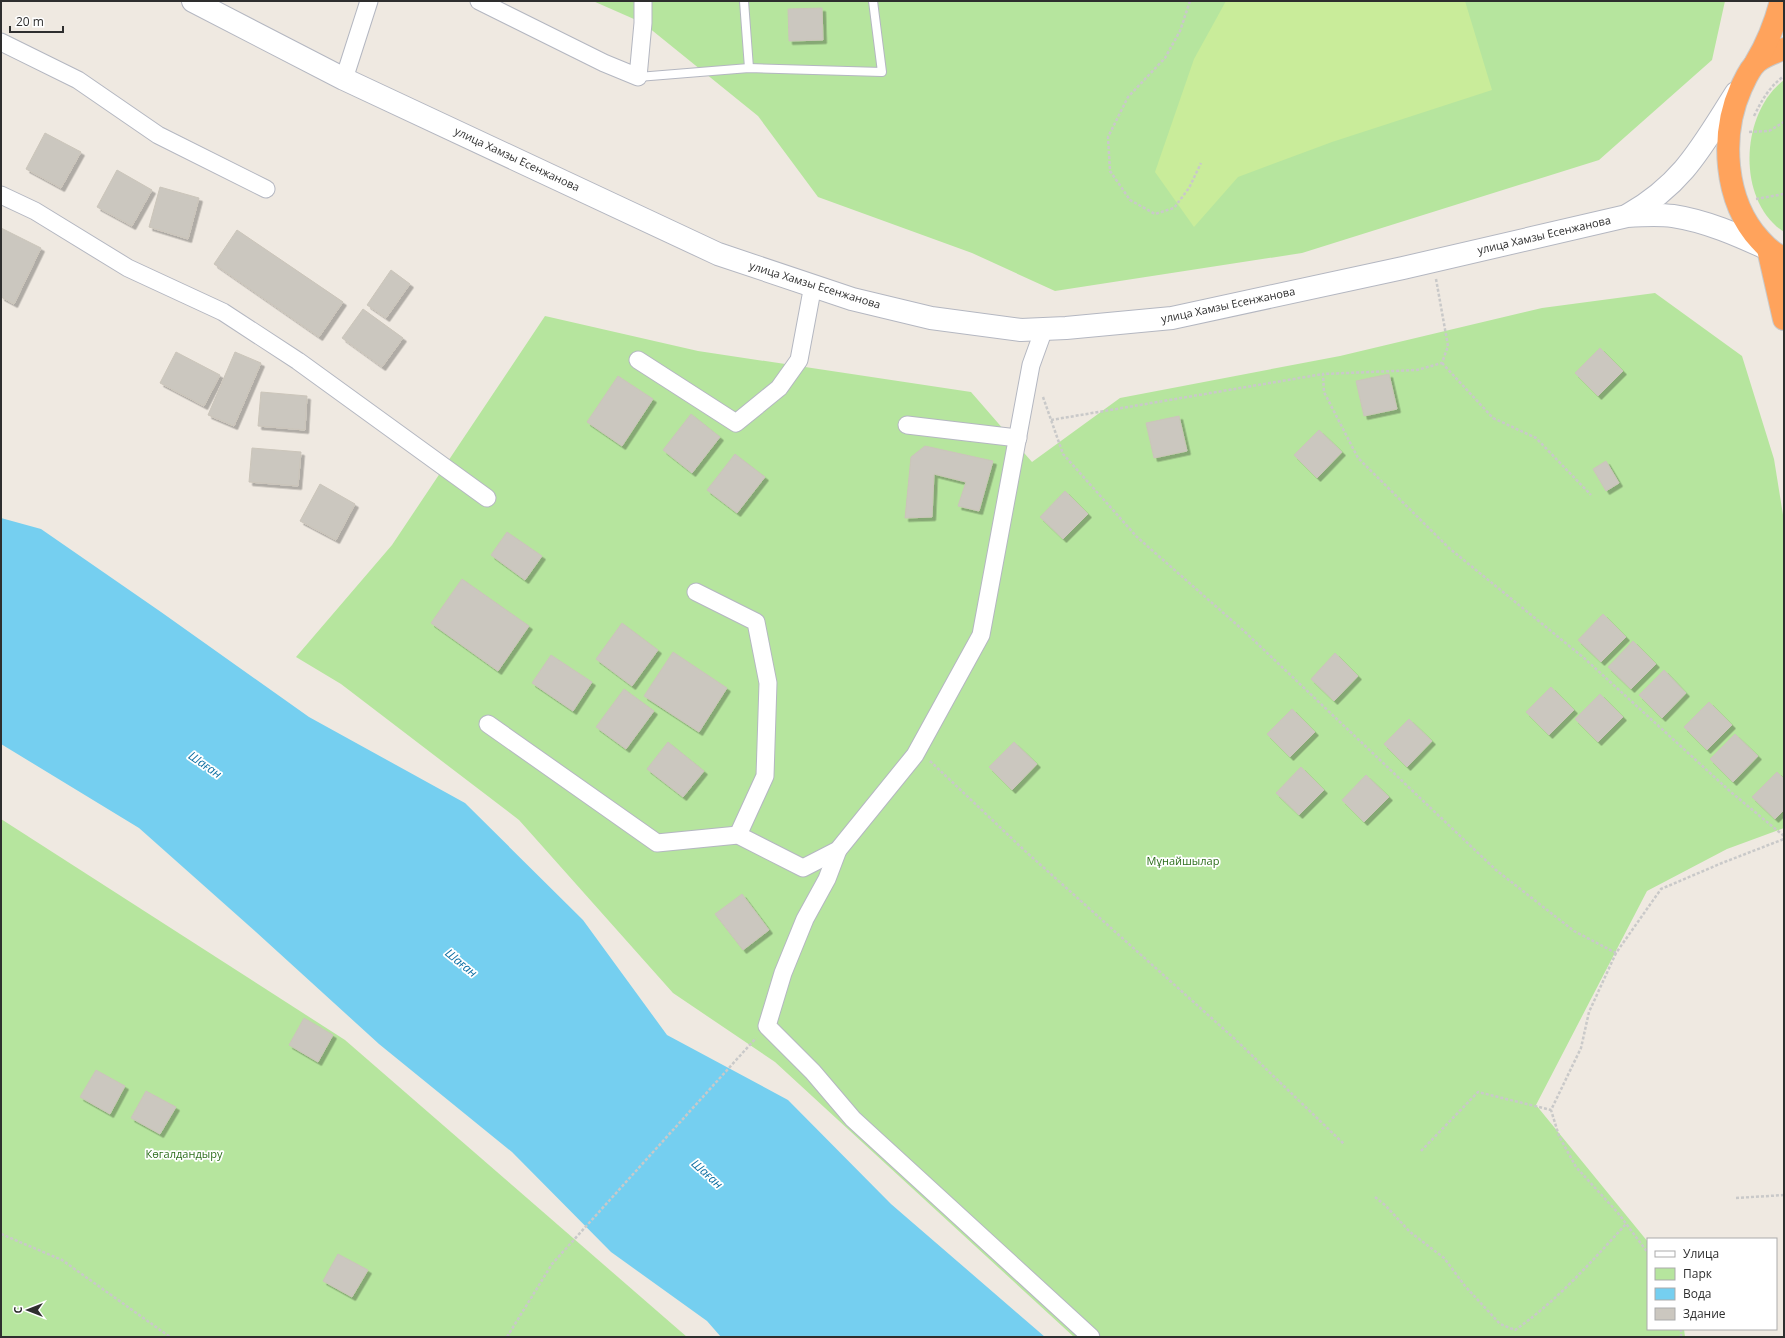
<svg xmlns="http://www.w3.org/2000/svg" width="1785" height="1338" font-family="'Open Sans',sans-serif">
<defs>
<filter id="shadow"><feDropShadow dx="3.5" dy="3.5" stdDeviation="0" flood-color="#0004"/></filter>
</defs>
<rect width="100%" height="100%" fill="#efe9e1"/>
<g fill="#b6e59e">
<path d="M593,1h1132l-13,59 -113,100 -297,93 -247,38 -83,-38 -154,-56 -60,-81 -115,-93z"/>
<path d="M1784,80v152c-48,-31 -44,-119 0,-152z"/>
<path d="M1655,293l87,63 32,103 10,62v307l-57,21 -80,42 -111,214 112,137v87h36l1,8h-611l-299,-275 -102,-69 -154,-173 -178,-136 -45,-27 96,-112 153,-229 153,35 273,41 61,70 88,-64 220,-42 202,-48z"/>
<path d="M1,819l344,221 342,297h-686z"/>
</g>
<path fill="#c9ec9a" d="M1226,1h239l27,89 -160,52 -94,35 -44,50 -39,-55 39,-113z"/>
<path fill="#75cff0" d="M1,518l40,11 120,83 148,105 156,86 118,117 84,115 121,65 103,104 154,133h-324l-14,-16 -96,-69 -99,-100 -133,-108 -123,-112 -117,-104 -138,-84z"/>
<g fill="#cbc7bf" stroke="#cbc5ba" filter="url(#shadow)">
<path d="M822,8l1,32 -34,1 -1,-32z"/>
<path d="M45,133l36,19 -20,36 -35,-19z"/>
<path d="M117,170l35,20 -20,36 -35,-19z"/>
<path d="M160,187l39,11 -11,41 -39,-12z"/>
<path d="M1,228l40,20 -27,56 -13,-7z"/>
<path d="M237,230l106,72 -24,35 -105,-73z"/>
<path d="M391,270l19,14 -24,34 -19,-13z"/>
<path d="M363,309l40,29 -21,29 -40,-29z"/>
<path d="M1600,348l23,23 -25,25 -23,-23z"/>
<path d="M176,352l44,23 -16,31 -44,-23z"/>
<path d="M235,352l26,11 -27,63 -26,-11z"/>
<path d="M1389,374l8,35 -33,7 -8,-35z"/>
<path d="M618,376l35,23 -31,47 -35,-24z"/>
<path d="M261,392l46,4 -2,34 -47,-4z"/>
<path d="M691,414l29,23 -28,36 -29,-23z"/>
<path d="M1179,416l8,35 -33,7 -8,-35z"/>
<path d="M1319,430l23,22 -25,26 -23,-23z"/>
<path d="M925,446l68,15 -14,50 -21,-5 8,-24 -32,-8 -2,43 -27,1 6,-61z"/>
<path d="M252,448l49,4 -3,34 -49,-4z"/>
<path d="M735,454l30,23 -28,36 -30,-23z"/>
<path d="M1606,461l13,22 -13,8 -13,-22z"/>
<path d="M320,484l35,20 -19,36 -36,-19z"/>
<path d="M1065,491l23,23 -25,25 -23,-22z"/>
<path d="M507,532l35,24 -17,24 -34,-25z"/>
<path d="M462,579l67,47 -31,45 -67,-48z"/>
<path d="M1603,614l23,23 -25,25 -23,-22z"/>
<path d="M622,623l36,27 -26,36 -36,-27z"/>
<path d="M1633,641l23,23 -25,25 -23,-22z"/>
<path d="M673,652l54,36 -28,44 -55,-36z"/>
<path d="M1335,653l23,23 -24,25 -23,-22z"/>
<path d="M551,655l41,27 -19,29 -41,-28z"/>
<path d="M1664,670l22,23 -24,25 -23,-23z"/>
<path d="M1551,687l23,23 -25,25 -23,-23z"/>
<path d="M624,689l30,22 -28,38 -30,-22z"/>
<path d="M1600,694l23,23 -25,25 -23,-23z"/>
<path d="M1709,702l23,23 -25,25 -23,-23z"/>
<path d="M1292,709l23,23 -25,25 -23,-23z"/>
<path d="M1409,719l23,22 -25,26 -23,-23z"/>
<path d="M1735,734l23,22 -25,26 -23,-23z"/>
<path d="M668,742l36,29 -21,26 -36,-28z"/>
<path d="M1014,742l23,22 -25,26 -23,-23z"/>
<path d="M1301,767l23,23 -25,25 -23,-22z"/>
<path d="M1777,772l7,7v31l-9,9 -23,-22z"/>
<path d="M1366,775l23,22 -25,25 -22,-22z"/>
<path d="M742,894l27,36 -26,20 -28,-36z"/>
<path d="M304,1018l29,17 -15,27 -29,-17z"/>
<path d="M96,1070l29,16 -15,28 -30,-17z"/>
<path d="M146,1091l30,16 -16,27 -29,-16z"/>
<path d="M338,1254l30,16 -16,27 -29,-16z"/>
</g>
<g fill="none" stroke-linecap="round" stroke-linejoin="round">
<defs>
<g id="lane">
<path d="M744,1l5,67"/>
<path d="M638,77l111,-9 133,4 -9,-71"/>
</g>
<g id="street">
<path d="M479,1l125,62 34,14 5,-54v-22"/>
<path d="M1,42l77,38 80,55 108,54"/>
<path d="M344,79l25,-78"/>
<path d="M1,195l34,16 93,57 95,44 75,49 189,137"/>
<path d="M638,360l98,63 43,-35 20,-28 14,-75"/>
<path d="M907,425l111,13"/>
<path d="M696,592l60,30 12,61 -3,93 -27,59"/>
<path d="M488,724l169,119 81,-8 65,33 35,-18 77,-95 66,-120 50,-270 13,-36"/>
<path d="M838,850l-11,29 -22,40 -22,54 -16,53 46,46 40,47 238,218"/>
</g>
<g id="secondary">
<path d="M193,1l151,78 374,175 134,45 79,19 90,12 45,-2 106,-10 231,-50 224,-52c15,-1 31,-2 46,0 33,5 65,19 95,33"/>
<path d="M1628,215c56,-32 74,-69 108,-122"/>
</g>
<g id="highway">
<path d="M1784,49c-9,3 -20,7 -27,13 -8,7 -12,18 -16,26 -21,47 -17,113 19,152 7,8 14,14 24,18"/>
<path d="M1756,62c12,-20 19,-38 25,-61"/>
<path d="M1768,249l16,70"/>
</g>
</defs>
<use href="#lane" stroke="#b4b7c1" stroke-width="10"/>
<use href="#street" stroke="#b4b7c1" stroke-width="19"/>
<use href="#secondary" stroke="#b4b7c1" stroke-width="24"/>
<use href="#highway" stroke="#c9c9c9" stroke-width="24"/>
<g stroke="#c9c9c9" stroke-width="2.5" stroke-dasharray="3 2" stroke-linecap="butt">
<path d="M1190,1l-10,30 -15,27 -37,39 -20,40 2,34 20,29 25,14 19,-6 15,-20 12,-25"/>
<path d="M1754,116c8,-16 15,-29 30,-40"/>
<path d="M1749,132l20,-1 15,-9"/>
<path d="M1756,199l28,-5"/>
<path d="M1436,279l12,67 -6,17 -25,7 -94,4 1,18 34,66 91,90 135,110 148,135 52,43"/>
<path d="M1442,363l51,55 43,20 55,57"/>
<path d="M1043,397l20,57 74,83 107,94 252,239 78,61 42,22 45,-64 61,-26 62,-24"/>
<path d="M1051,420l272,-46"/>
<path d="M930,761l94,89 212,190 108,104"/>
<path d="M1616,953l-27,59 -8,36 -30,62 8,26 17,31 42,46 30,40"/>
<path d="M1421,1151l57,-59 73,18"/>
<path d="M1375,1197l11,9 24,26 34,26 21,28 35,38 15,6c42,-29 77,-69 111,-106"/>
<path d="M1736,1198l48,-3"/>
<path d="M1,1234l61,26 108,77"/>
<path d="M1681,1329v8"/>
<path d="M507,1337l45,-73 204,-226"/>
</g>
<use href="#lane" stroke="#fff" stroke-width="8"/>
<use href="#street" stroke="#fff" stroke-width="17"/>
<use href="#secondary" stroke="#fff" stroke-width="22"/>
<use href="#highway" stroke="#ffa35c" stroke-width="22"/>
</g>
<g text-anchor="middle" stroke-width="3.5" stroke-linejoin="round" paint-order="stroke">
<g font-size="11" fill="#2e2e2e" stroke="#fff">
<text transform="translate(517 159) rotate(25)" y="4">улица Хамзы Есенжанова</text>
<text transform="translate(1544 235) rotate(-13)" y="4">улица Хамзы Есенжанова</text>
<text transform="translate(815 285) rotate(17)" y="4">улица Хамзы Есенжанова</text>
<text transform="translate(1228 305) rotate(-12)" y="4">улица Хамзы Есенжанова</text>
</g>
<g font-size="11" fill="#2c6e1b" stroke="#fff">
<text x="1183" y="865">Мұнайшылар</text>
<text x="184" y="1158">Көгалдандыру</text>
</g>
<g font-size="12" font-style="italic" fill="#0d6fa3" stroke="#fff">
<text transform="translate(205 765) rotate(35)" y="4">Шаған</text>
<text transform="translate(461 963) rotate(39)" y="4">Шаған</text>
<text transform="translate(707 1174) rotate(42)" y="4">Шаған</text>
</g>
</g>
<rect width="1785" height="1338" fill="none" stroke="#2e2e2e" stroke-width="4"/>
<rect x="1647" y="1238" width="130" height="92" fill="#ffffff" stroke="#ababab"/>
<rect x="1655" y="1251" width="20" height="6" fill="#ffffff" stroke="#ababab"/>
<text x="1683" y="1258" font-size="12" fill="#2e2e2e">Улица</text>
<rect x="1655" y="1268" width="20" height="12" fill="#b6e59e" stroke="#ababab"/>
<text x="1683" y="1278" font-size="12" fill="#2e2e2e">Парк</text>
<rect x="1655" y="1288" width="20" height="12" fill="#75cff0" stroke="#ababab"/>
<text x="1683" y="1298" font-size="12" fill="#2e2e2e">Вода</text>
<rect x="1655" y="1308" width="20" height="12" fill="#cbc7bf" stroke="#ababab"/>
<text x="1683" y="1318" font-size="12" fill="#2e2e2e">Здание</text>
<g transform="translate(28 1310) rotate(270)" stroke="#ffffff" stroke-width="3" paint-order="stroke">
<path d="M0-3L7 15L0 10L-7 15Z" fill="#2e2e2e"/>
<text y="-6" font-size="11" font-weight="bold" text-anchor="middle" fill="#2e2e2e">С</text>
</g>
<path d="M10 26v6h53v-6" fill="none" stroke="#2e2e2e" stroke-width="2"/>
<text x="16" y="26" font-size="12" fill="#2e2e2e" stroke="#ffffff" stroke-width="3" paint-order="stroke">20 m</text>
</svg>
